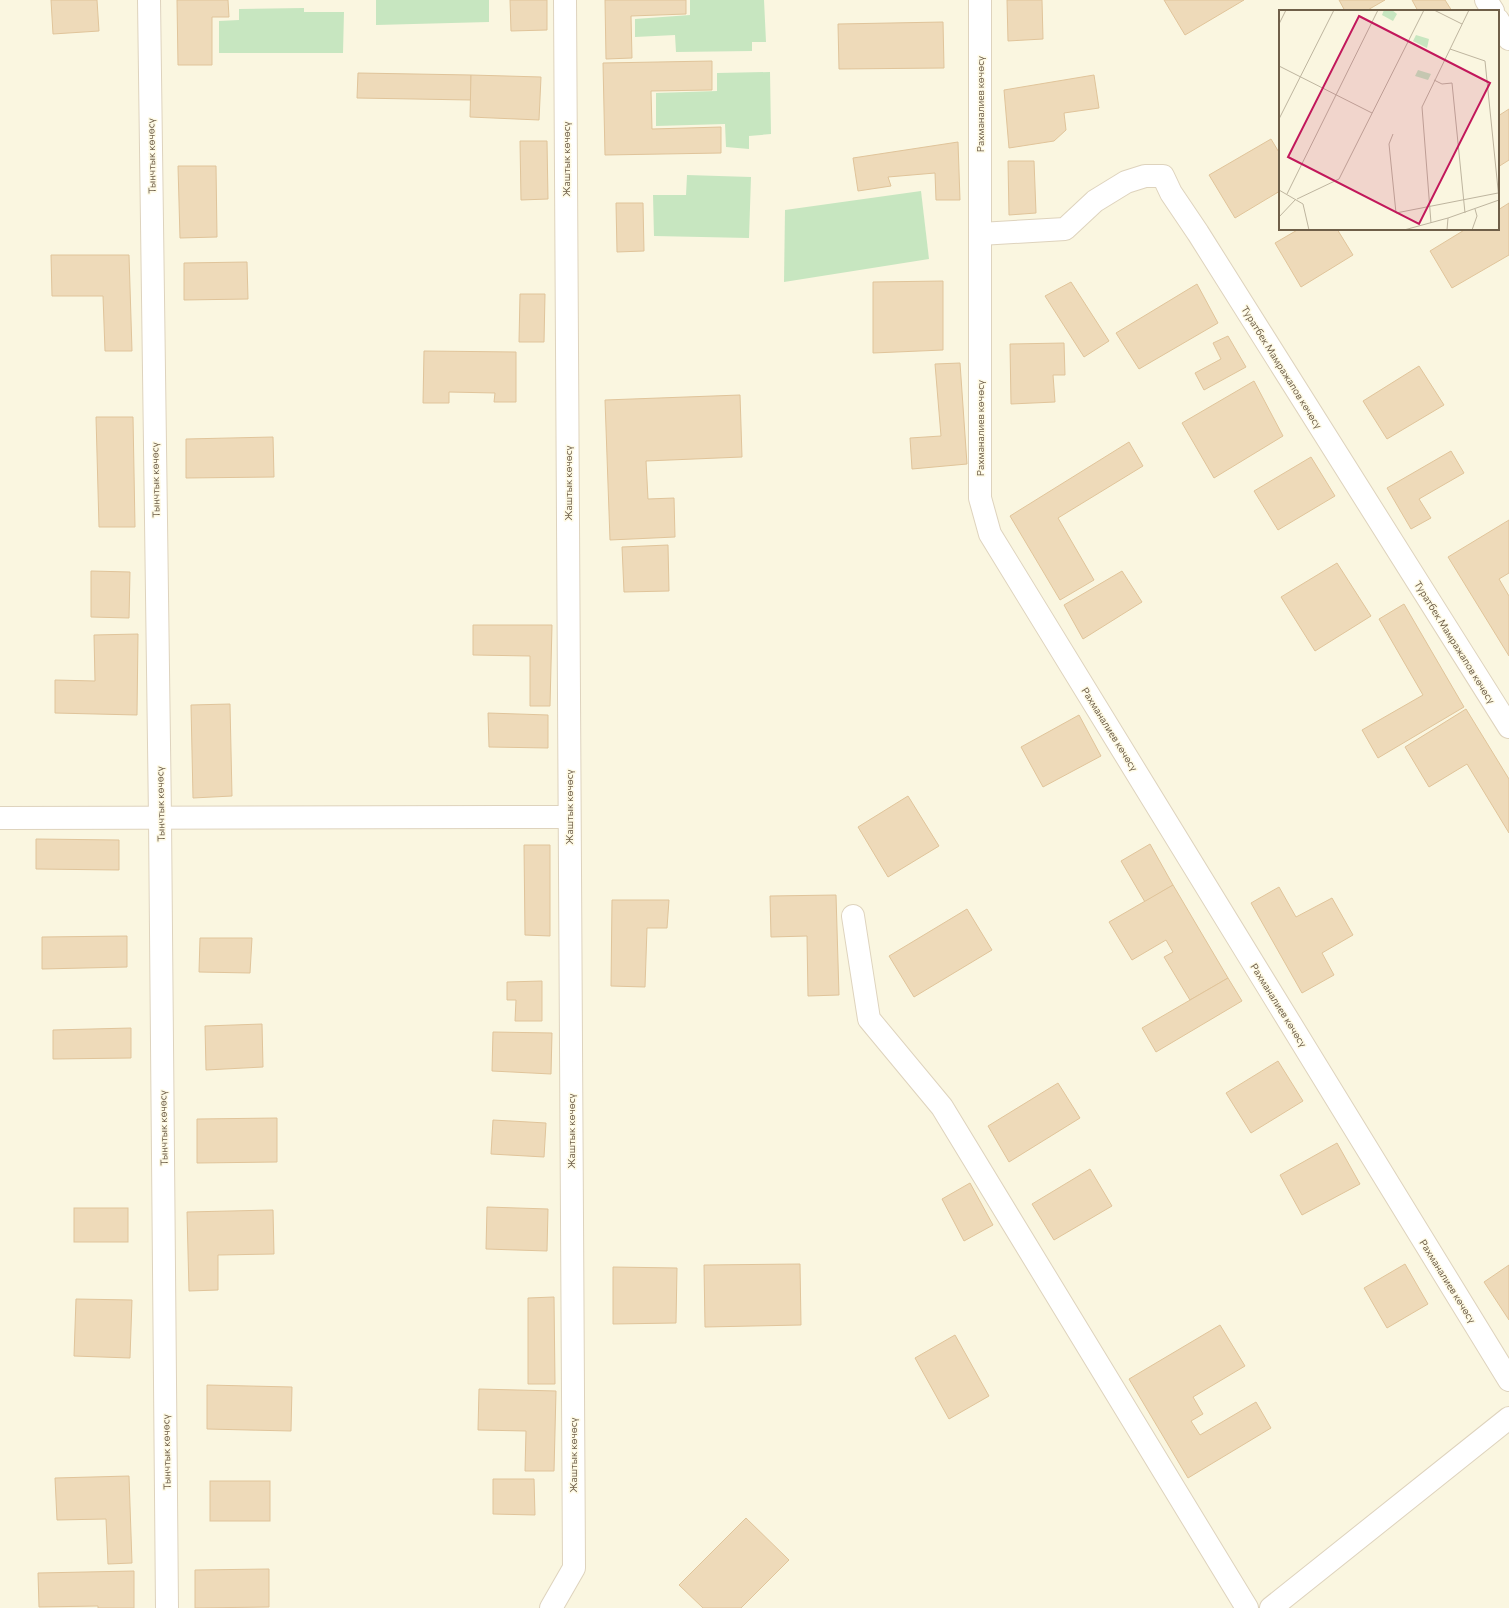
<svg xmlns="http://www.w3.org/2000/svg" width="1509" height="1608" font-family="Commissioner,sans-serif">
<rect width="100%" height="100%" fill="#faf6e0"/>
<g fill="#c7e6c0">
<path d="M376,0h113v22l-113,3z"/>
<path d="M690,0h74l2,42h-14v9l-76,1 -1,-17 -40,2v-18l55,-4z"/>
<path d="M304,8v4h40l-1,41h-124v-32l20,-1v-11z"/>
<path d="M770,72l1,62 -22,2v13l-23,-2 -1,-23 -69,2v-33l61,-2v-18z"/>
<path d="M687,175l64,2 -2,61 -95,-2 -1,-41h33z"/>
<path d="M921,191l8,68 -145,23 1,-72z"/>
</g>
<g fill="#eedab9" stroke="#e0c49a">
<path d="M51,0h46l2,31 -46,3z"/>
<path d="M177,0h51l1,17h-17v48h-34z"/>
<path d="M510,0h37v30l-36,1z"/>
<path d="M605,0h81v14l-55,2 1,42 -26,1z"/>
<path d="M1007,0h35l1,39 -35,2z"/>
<path d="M1164,0h80l-59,35z"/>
<path d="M1339,0h46l-19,11h-21z"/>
<path d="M1412,0h33l7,11h-34z"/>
<path d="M943,22l1,46 -105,1 -1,-45z"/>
<path d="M712,61v29l-61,1 1,38 69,-2v26l-116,2 -2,-92z"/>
<path d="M358,73l113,2v25l-114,-2z"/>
<path d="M471,75l70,2 -2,43 -69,-3z"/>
<path d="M1094,75l5,33 -35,5 2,17 -12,11 -45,7 -5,-58z"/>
<path d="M1509,109v51l-11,7v-51z"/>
<path d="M1271,139l9,15v37l-45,27 -26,-43z"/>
<path d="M520,141h27l1,58 -27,1z"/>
<path d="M958,142l2,58h-24l-1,-27 -47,4 3,9 -33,5 -5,-33z"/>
<path d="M1008,161h26l2,52 -27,2z"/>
<path d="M178,166h38l1,71 -37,1z"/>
<path d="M616,203h27l1,48 -27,1z"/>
<path d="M1509,203v52l-57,33 -22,-37 36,-22h32v-19z"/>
<path d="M1299,229h38l16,26 -52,32 -26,-44z"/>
<path d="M51,255h78l3,96h-27l-2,-55h-51z"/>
<path d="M247,262l1,37 -64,1v-37z"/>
<path d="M943,281v69l-70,3v-71z"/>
<path d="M1071,282l38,59 -25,16 -39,-61z"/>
<path d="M1197,284l21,39 -79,46 -23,-36z"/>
<path d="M520,294h25l-1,48h-25z"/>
<path d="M1228,336l18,31 -42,23 -9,-17 26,-14 -8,-16z"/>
<path d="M1064,343l1,32h-12l2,27 -44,2 -1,-60z"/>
<path d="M424,351l92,1v50h-22l1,-9 -46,-1v11h-26z"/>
<path d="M960,363l7,101 -55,5 -2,-31 31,-2 -6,-72z"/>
<path d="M1419,366l25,39 -57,34 -24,-38z"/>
<path d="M1254,381l29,55 -69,42 -32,-55z"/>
<path d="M740,395l2,62 -96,4 2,38 26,-1 1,39 -65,3 -5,-140z"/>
<path d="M96,417h37l2,110h-36z"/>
<path d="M273,437l1,40 -88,1v-39z"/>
<path d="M1129,442l14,24 -85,52 36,62 -34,20 -50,-84z"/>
<path d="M1451,451l13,22 -45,26 12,19 -20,11 -24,-41z"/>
<path d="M1311,457l24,39 -57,34 -24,-39z"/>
<path d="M1509,520v53l-10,6 10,17v60l-61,-99z"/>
<path d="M668,545l1,46 -45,1 -2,-45z"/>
<path d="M1337,563l34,53 -56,35 -34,-54z"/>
<path d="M91,571l39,1 -1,46 -38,-1z"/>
<path d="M1122,571l20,31 -59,37 -19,-34z"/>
<path d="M1404,604l60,103 -86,51 -16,-28 61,-35 -44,-76z"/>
<path d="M473,625h79l-2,81h-20v-50l-57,-1z"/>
<path d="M138,634l-1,81 -82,-2v-33l40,1 -1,-46z"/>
<path d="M230,704l2,92 -39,2 -2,-93z"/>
<path d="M1466,709l43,70v54l-42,-69 -38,23 -24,-40z"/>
<path d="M488,713l60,2v33l-59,-1z"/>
<path d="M1079,715l22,41 -58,31 -22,-40z"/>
<path d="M908,796l31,50 -51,31 -30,-50z"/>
<path d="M36,839l83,1v30l-83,-1z"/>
<path d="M1150,844l23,41 -28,17 -24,-41z"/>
<path d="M524,845h26v91l-25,-1z"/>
<path d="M1173,885l55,93 -38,22 -26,-43 9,-5 -7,-12 -34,20 -23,-38z"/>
<path d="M1279,887l17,30 36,-19 21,37 -31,18 12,22 -32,18 -51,-90z"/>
<path d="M836,895l3,100 -31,1 -1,-60 -36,1 -1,-41z"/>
<path d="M612,900h57l-2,28h-20l-2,59 -34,-1z"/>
<path d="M967,909l25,41 -78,47 -25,-41z"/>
<path d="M127,936v31l-85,2v-32z"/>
<path d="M200,938h52l-2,35 -51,-1z"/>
<path d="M1228,978l14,23 -86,51 -14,-24z"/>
<path d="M542,981v40h-27l1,-21h-9v-18z"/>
<path d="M262,1024l1,43 -57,3 -1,-44z"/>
<path d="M131,1028v30l-78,1v-29z"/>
<path d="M493,1032l59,1 -1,41 -59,-3z"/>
<path d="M1278,1061l25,40 -52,32 -25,-40z"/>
<path d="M1058,1083l22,35 -71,44 -21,-36z"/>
<path d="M277,1118v44l-80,1v-44z"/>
<path d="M493,1120l53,3 -2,34 -53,-3z"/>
<path d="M1337,1143l23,41 -58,31 -22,-40z"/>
<path d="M1090,1169l22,37 -58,34 -22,-36z"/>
<path d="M970,1183l23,42 -29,16 -22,-42z"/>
<path d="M487,1207l61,2 -1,42 -61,-2z"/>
<rect x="74" y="1208" width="54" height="34"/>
<path d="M273,1210l1,44 -56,1v35l-29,1 -2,-79z"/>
<path d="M800,1264l1,61 -96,2 -1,-62z"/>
<path d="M1405,1264l23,40 -41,24 -23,-40z"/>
<path d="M1509,1265v55l-25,-38z"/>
<path d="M613,1267l64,1 -1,55 -63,1z"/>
<path d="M554,1297l1,87h-27v-86z"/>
<path d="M76,1299l56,1 -2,58 -56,-2z"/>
<path d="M1220,1325l25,41 -52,31 10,17 -12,7 9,14 56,-33 15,26 -83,50 -59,-99z"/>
<path d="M955,1335l34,61 -40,23 -34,-61z"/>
<path d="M207,1385l85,2 -1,44 -84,-2z"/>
<path d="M479,1389l77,2 -2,80h-29l1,-40 -48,-1z"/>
<path d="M129,1476l3,87 -24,1 -2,-45 -49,1 -2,-42z"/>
<path d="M493,1479h41l1,36 -42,-1z"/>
<rect x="210" y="1481" width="60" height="40"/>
<path d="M746,1518l43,42 -48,48h-38l-24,-23z"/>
<path d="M269,1569v38l-74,1v-38z"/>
<path d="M134,1571v37h-36v-2l-59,1 -1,-34z"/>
</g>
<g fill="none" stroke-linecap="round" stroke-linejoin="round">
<defs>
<g id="street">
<path d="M149,0l11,818 7,790"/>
<path d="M980,0v498l10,36 519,846"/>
<path d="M1486,0l7,11"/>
<path d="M1498,20l11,19"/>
<path d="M980,234l85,-5 30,-28 31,-19 19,-6h18l8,17 27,40 311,494"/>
<path d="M0,818l569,-1"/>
<path d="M853,916l16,103 73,88 305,501"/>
<path d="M551,1608l23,-40 -9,-1568"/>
<path d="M1271,1608l238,-190"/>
</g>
</defs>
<use href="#street" stroke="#ded3bd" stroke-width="24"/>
<use href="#street" stroke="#fff" stroke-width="22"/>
</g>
<g text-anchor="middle" stroke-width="3" stroke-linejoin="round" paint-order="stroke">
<g font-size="10" fill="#6f5f49" stroke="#fefae5">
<text transform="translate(980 104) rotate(-90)" y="4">Рахманалиев көчөсү</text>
<text transform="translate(151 156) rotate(-91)" y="4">Тынчтык көчөсү</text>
<text transform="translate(566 159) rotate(-90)" y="4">Жаштык көчөсү</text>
<text transform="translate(1282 367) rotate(58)" y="4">Туратбек Мамражапов көчөсү</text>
<text transform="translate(980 428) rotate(-90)" y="4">Рахманалиев көчөсү</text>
<text transform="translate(155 480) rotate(-91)" y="4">Тынчтык көчөсү</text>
<text transform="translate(568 483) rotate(-90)" y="4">Жаштык көчөсү</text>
<text transform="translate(1455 642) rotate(58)" y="4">Туратбек Мамражапов көчөсү</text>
<text transform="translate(1110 729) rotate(58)" y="4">Рахманалиев көчөсү</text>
<text transform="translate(160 804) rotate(-91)" y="4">Тынчтык көчөсү</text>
<text transform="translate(569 807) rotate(-90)" y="4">Жаштык көчөсү</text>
<text transform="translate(1279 1005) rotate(58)" y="4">Рахманалиев көчөсү</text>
<text transform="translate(163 1128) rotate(-91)" y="4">Тынчтык көчөсү</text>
<text transform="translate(571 1131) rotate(-90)" y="4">Жаштык көчөсү</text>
<text transform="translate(1448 1281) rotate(58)" y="4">Рахманалиев көчөсү</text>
<text transform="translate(166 1452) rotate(-91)" y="4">Тынчтык көчөсү</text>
<text transform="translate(573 1455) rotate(-90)" y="4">Жаштык көчөсү</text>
</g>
</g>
<g transform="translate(1279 10)">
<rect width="220" height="220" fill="#faf6e0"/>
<path d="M105,0h8l5,4 -4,7 -11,-6zM137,25l13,4 -2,9 -14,-7zM139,60l13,4 -3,6 -13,-4z" fill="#c7e6c0"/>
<path fill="none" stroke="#beb59f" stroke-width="1" d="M155,0l28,14M0,14l7,-14M171,39l35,12 14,138M0,56l93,47M155,70l8,4 10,-1 13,130M0,109l55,-109M114,124l-4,10 7,69 102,-20M0,180l24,14 6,26M8,184l91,-184M18,189l42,-20 85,-169M0,207l17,-18M152,213l-9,-116 47,-97M125,220l44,-12 51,-18M168,220l1,-12M193,220l5,-14 -2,-7"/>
<path fill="#c2185b" fill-opacity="0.15" stroke="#c2185b" stroke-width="2" d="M80,6l131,67 -71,141 -131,-67z"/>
<rect width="220" height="220" fill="none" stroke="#6f5f49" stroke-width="2"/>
</g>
</svg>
